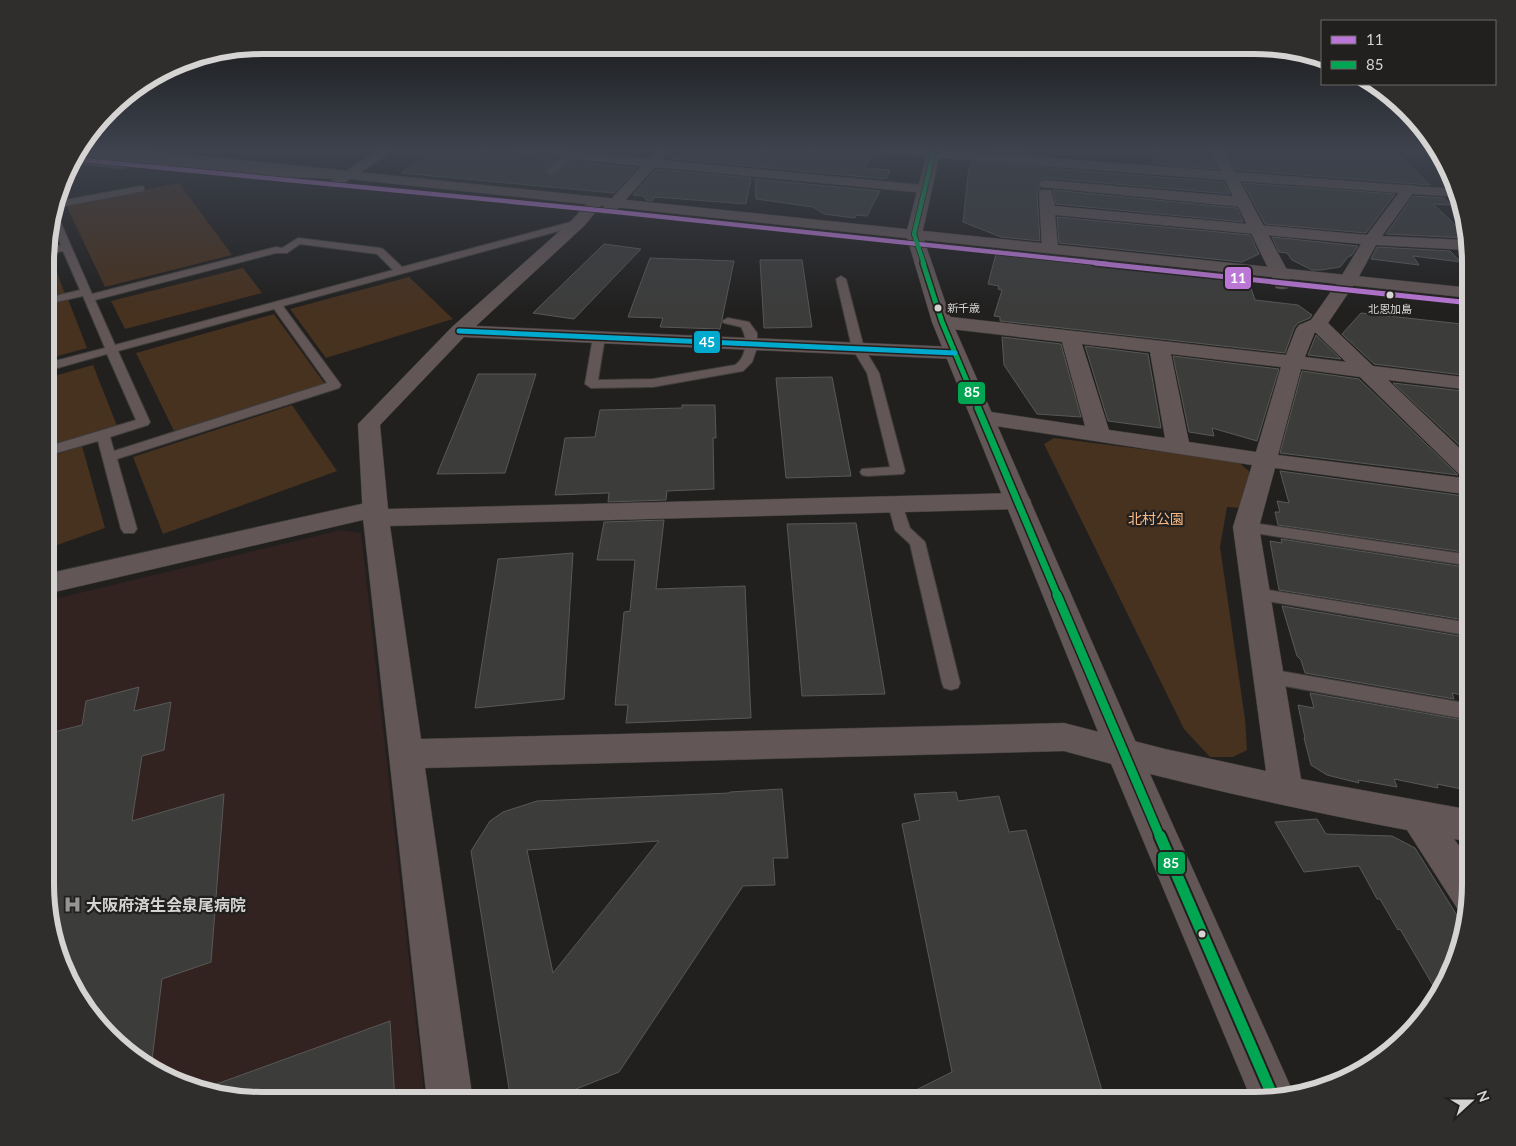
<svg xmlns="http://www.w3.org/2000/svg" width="1516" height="1146" font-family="Lato,'Noto Sans JP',sans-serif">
<rect width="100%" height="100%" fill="#21201f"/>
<path fill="#322220" d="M341,530l20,3 64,568h-177l-69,-16 -60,-38 -52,-66 -22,-82 1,-298z"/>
<g fill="#47311f">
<path d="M179,183l53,72 -127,32 -39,-82z"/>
<path d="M50,253l15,41 -18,4v-44z"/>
<path d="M243,268l19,25 -137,36 -14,-28z"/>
<path d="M409,277l44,42 -127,39 -36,-49z"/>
<path d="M68,299l19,49 -40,11v-54z"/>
<path d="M274,314l51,70 -151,47 -38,-78z"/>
<path d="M93,365l24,61 -71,21 1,-69z"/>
<path d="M292,405l45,66 -174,63 -30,-77z"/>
<path d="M1054,438l183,23 14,12 -9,35 -15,-1 -7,40 25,172 2,31 -14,7h-23l-26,-28 -140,-285z"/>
<path d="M82,446l23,82 -59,21v-91z"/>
</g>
<g fill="#3c3c3b" stroke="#595858" fill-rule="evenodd">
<path d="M438,150h41l77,10 -9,8 -1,5 2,2 7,-1 15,-13 67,7 -23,25 -213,-20z"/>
<path d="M681,150h129l61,5 -6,13 25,2 -4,9 -214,-20z"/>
<path d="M1040,150v3l10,1v2l-72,-5z"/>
<path d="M1153,150h55l10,19 -66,-5z"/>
<path d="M1226,150h167l37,35 -194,-15z"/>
<path d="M972,162l252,20 6,12 -184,-16 -5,1 -4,4 3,6 -3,4 3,48 -39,-4 -38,-15 5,-47 2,-12z"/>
<path d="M656,169l95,9 -5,26 -91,-7 -3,4 -6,-1 -3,-4 -10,-1z"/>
<path d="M755,179l125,12 -13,25 -11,-1 -1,3 -31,-4 -11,-7 -57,-8z"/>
<path d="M1243,183l152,11 -29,39 -101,-9z"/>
<path d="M1053,190l184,18 6,14 -187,-18z"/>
<path d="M1413,196l31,2 7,7 -18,-1 31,29 2,5 -80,-4z"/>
<path d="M1057,217l193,18 9,19 -17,8 -183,-19z"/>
<path d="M1272,237l86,9 -7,10h-2l-9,11 -19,3h-9l-20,-10 -5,-7 -8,-1z"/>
<path d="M604,244l37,5 -67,70 -41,-6z"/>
<path d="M1377,247l73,4 11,11 -48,-6 6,9 -48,-6z"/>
<path d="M997,250l250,26 8,24 43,5 14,10 -2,3 -12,5 -4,5 -9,25 -285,-32v-4l-6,-1 8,-26 -4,-1 1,-3 -11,-2z"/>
<path d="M650,258l84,3 -14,68 -60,-2 3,-9 -35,-1z"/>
<path d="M760,260h42l10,67 -48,1z"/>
<path d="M1361,313l110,12v51l-97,-12 -32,-30z"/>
<path d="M1316,335l25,24 -33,-4z"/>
<path d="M1002,337l59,7 20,73 -44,-3 -33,-49z"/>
<path d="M1085,346l63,8 13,74 -53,-7z"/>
<path d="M1173,356l106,13 -22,72 -45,-13 2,8 -25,-4z"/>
<path d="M1302,371l57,8 99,96 -178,-22z"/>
<path d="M478,374h58l-31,99 -68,1z"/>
<path d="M832,377l19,99 -65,2 -10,-100z"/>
<path d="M1393,383l78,9v64z"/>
<path d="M682,405h33l1,33h-3l1,51 -47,2 -1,9 -58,2 1,-9 -54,2 10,-57 30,-1 5,-27 82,-2z"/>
<path d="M1280,471l191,26v56l-193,-28 -3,-13h5l-3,-11 12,2z"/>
<path d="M664,520l-8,69 89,-3 6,132 -125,5 2,-18h-13l9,-93 6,-1 5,-51h-38l7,-38z"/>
<path d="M856,523l29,171 -83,2 -15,-172z"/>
<path d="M1281,539l190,29v53l-192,-31 -9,-49 12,2z"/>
<path d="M573,553l-9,146 -89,9 23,-149z"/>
<path d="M1282,606l189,32v59l-19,-4 2,6 -149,-26 -4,-13 -4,-4z"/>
<path d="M139,687l-5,24 37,-9 -7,48 -22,6 -10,65 92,-27 -13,168 -49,17 -11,89 -32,-21 -52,-66 -22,-82 1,-165 36,-9 4,-24z"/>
<path d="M1310,693l153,27 8,18v53l-34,-7 1,4 -44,-9 3,8 -39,-7 1,3 -32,-8 -16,-10 -7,-27h1l-7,-33 16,3z"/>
<path d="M782,789l6,69h-15l2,27 -32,1 -124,186 -73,29h-35l-40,-250 19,-30 13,-9 34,-11 193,-8v-1zM659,841l-106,132 -26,-123z"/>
<path d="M956,792l2,9 41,-5 10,36 17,-2 79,271h-211l58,-29 -50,-248 18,-4 -6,-26z"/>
<path d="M1317,819l9,15 66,2 23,12 48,77 -9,43 -16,26 -38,-65 -2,1 -18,-31h-3l-18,-33 -55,6 -29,-50z"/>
<path d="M390,1021l5,80h-147l-48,-11z"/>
</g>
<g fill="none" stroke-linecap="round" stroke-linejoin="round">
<defs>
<g id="service">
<path d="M567,153l7,2 -20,18h-6v-4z"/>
<path d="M141,186l3,1v4l-84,16 -4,-2 4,-4z"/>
<path d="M54,213l4,3 34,78 184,-47 6,1 16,-10 82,10 3,1 19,18 176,-47 5,3 -2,2 -298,81 58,79 -2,3 -222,71 20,70 -3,4h-10l-3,-4 -23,-88 -52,15v-9l90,-27 -29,-66 -60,17v-8l58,-15 -22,-52 -36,8v-6l33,-8 -17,-39 -16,3v-6l14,-3 -10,-23zM300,244l77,10 16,16 -278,75 -20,-45 181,-47h11zM274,309l53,74 -213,68 -4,-14 38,-12 2,-3 -32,-71z"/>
<path d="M841,276l5,3 18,69 15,25 26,98 -2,3 -36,2 -5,-1 -2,-3 2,-3 28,-2 -23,-94 -15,-25 -16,-69z"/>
<path d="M728,318l21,4 8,11v15l-5,14 -9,9 -90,16 -62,1 -6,-4 8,-47 6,-3 6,3 -7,43 55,-1 82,-14c12,-8 13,-27 6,-38l-17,-4 -2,-2z"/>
<path d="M895,499l5,2 2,3 8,24 15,14 35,141 -2,5 -7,2 -7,-2 -2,-5 -32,-139 -15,-14 -7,-26 2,-3z"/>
<path d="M1246,522l225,33v11l-230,-35 -3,-4 3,-4z"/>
<path d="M1256,588l215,35v13l-221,-38 -2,-4 2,-4z"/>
<path d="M1268,669l203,35v16l-203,-37 -6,-2 -3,-5 3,-5z"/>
</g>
<g id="minor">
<path d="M378,150h17l-57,37h-10l-2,-3z"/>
<path d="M656,150h14l-9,10 263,25 5,1 2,3 -2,3 -5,1 -269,-26 -42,47h-10l-3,-3 3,-3z"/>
<path d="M1046,180l196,17 5,2 3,3 -3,3 -5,2 -201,-20 -2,-3 2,-3z"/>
<path d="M1409,185l5,1 2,3 -34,47 84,4 2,10 -92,-5 -19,35 -29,43 45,43 98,12v12l-83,-10 83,79v20l-9,-2 -102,-100 -59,-8 -23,86 193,24v16l-196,-27 -16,59 42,252 170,31v32l-17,-3 17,23v37l-4,13 -10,-4 -50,-78c-116,-22 -229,-47 -343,-79l-639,17 48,333h-46l-64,-583 -5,-94 94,-97 120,-107 20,-22h10l3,3 -21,25 -108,100 479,21 7,2 3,4 -3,4 -7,2 -491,-22 -84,88 8,84 630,-16 9,2 4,6 -4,6 -9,2 -628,17 31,213 643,-16 101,26 101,22 -33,-244 19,-62 -276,-42 -3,-5 3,-5 8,-2 101,15 -23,-84 -120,-14 -7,-2 -3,-4 3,-4 7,-2 344,39 10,-26 3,-4 12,-5 28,-40 22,-36 -306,-29 3,33 -2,4h-12l-2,-4 -3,-55 2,-3h10l4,16 312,29 37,-49zM1315,332l31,30 -41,-5zM1082,344l68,8 15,86 -56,-8zM1171,354l110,13 -25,85 -67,-10z"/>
</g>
<g id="tertiary">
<path d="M96,150h48l196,20 5,1 2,3 -2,3 -5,1 -237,-24z"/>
<path d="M512,150h49l90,9 7,4 -7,4 -132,-13z"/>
<path d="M882,150h62l277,21 -11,-21h14l11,22 219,17 1,8 -215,-16 48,91 3,12 -3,4 -6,1 -6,-1 -6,-16 -45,-92 -286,-22 -17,76 30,88 189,432 152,338 -41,9 -145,-347 -175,-432 -26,-88 20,-77 -37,-3z"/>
<path d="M1423,150h14l12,16 1,7 -5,-1z"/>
<path d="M73,155l51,6 7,4 -7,4 -53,-6z"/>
<path d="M375,501l9,2 4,6 -4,6 -338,79v-20z"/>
</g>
<path id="primary" d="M77,150h15l154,18 103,3 1122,117v10l-1122,-119 -103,-3 -173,-20z"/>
</defs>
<use href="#service" stroke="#3e3d3c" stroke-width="2"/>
<use href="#minor" stroke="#3e3d3c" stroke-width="1"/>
<use href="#tertiary" stroke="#3e3d3c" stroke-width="1"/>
<use href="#primary" stroke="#3e3d3c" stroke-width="1"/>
<use href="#service" fill="#625656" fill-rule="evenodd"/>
<use href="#minor" fill="#625656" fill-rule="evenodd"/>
<use href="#tertiary" fill="#625656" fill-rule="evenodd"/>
<use href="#primary" fill="#625656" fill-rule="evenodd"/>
<defs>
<path id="bus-1-far1" d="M72,159l535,52 500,53"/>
<path id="bus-1" d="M1095,263l376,40"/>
<path id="bus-2-far4" d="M924,264l-10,-30 20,-84"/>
<path id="bus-2-far3" d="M923,263l19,59 37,88"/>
<path id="bus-2-far2" d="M978,408l80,189"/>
<path id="bus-2-far1" d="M1057,595l103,242"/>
<path id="bus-2" d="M1160,836l113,261"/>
<path id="bus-3" d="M459,331l496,22"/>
</defs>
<use href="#bus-1-far1" stroke="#22201e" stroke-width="6"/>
<use href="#bus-1" stroke="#22201e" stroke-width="8"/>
<use href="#bus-2-far4" stroke="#22201e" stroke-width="6"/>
<use href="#bus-2-far3" stroke="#22201e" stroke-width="8"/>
<use href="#bus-2-far2" stroke="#22201e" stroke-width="10"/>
<use href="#bus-2-far1" stroke="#22201e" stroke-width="12"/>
<use href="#bus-2" stroke="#22201e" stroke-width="15"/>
<use href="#bus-3" stroke="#22201e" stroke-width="8"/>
<use href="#bus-1-far1" stroke="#ba77d6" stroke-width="4.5"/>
<use href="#bus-1" stroke="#ba77d6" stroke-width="5"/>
<use href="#bus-2-far4" stroke="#00a651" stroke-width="4.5"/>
<use href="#bus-2-far3" stroke="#00a651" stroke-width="5"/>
<use href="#bus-2-far2" stroke="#00a651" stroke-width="7"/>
<use href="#bus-2-far1" stroke="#00a651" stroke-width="9"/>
<use href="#bus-2" stroke="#00a651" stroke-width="11"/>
<use href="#bus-3" stroke="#00a9ce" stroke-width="5"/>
</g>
<linearGradient id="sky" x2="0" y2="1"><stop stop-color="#121211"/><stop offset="0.48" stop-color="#3d424d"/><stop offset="1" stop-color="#3d424d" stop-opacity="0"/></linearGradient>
<rect width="1516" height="311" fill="url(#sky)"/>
<defs>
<symbol id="hospital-bare" viewBox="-9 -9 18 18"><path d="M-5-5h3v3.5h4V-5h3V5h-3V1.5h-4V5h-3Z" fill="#969593" stroke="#22201e" stroke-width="2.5" paint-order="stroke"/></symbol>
</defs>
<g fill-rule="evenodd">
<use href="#hospital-bare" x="60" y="892" width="25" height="25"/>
</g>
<g fill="#d5d4d2" stroke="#22201e" stroke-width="2">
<circle cx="1390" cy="295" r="4.5"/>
<circle cx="938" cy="308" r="4.5"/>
<circle cx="1202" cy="934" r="4.5"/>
</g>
<g text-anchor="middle" stroke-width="4.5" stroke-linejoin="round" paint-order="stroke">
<g font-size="11" fill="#d5d4d2" stroke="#22201e" text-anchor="start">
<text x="947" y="312">新千歳</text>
<text x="1390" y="313" text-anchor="middle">北恩加島</text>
</g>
<g font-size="14" fill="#fabb85" stroke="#22201e">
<text x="1156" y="524">北村公園</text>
</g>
<g font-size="16" font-weight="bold" fill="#d5d4d2" stroke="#22201e" text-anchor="start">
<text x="86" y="911">大阪府済生会泉尾病院</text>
</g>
</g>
<path d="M0 0H1516V1146H0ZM262 54H1254A208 208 0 0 1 1462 262V884A208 208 0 0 1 1254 1092H262A208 208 0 0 1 54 884V262A208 208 0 0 1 262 54Z" fill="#302e2c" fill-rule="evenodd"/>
<path fill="none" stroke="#d5d4d2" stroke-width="6" d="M262 54H1254A208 208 0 0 1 1462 262V884A208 208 0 0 1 1254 1092H262A208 208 0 0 1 54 884V262A208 208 0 0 1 262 54Z"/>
<g stroke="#22201e" stroke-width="2">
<rect x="1224" y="266" width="28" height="24" rx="5" fill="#ba77d6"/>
<rect x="693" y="330" width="28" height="24" rx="5" fill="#00a9ce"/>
<rect x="957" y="381" width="29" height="24" rx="5" fill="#00a651"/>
<rect x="1157" y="851" width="29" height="24" rx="5" fill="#00a651"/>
</g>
<g font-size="14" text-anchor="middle" font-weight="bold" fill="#fff">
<text x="1238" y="283">11</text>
<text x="707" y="347">45</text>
<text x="972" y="397">85</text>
<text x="1171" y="868">85</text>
</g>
<rect x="1321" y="20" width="175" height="65" fill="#22201e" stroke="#6a6866"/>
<rect x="1331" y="36" width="25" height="8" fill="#ba77d6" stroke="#6a6866"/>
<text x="1366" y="45" font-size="15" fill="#d5d4d2">11</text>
<rect x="1331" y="61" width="25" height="8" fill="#00a651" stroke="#6a6866"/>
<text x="1366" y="70" font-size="15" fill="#d5d4d2">85</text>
<g transform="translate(1471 1101) rotate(69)" stroke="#22201e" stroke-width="4" paint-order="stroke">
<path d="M0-4L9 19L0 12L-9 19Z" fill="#d5d4d2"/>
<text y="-8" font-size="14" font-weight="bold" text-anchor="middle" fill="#d5d4d2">N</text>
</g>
</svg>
